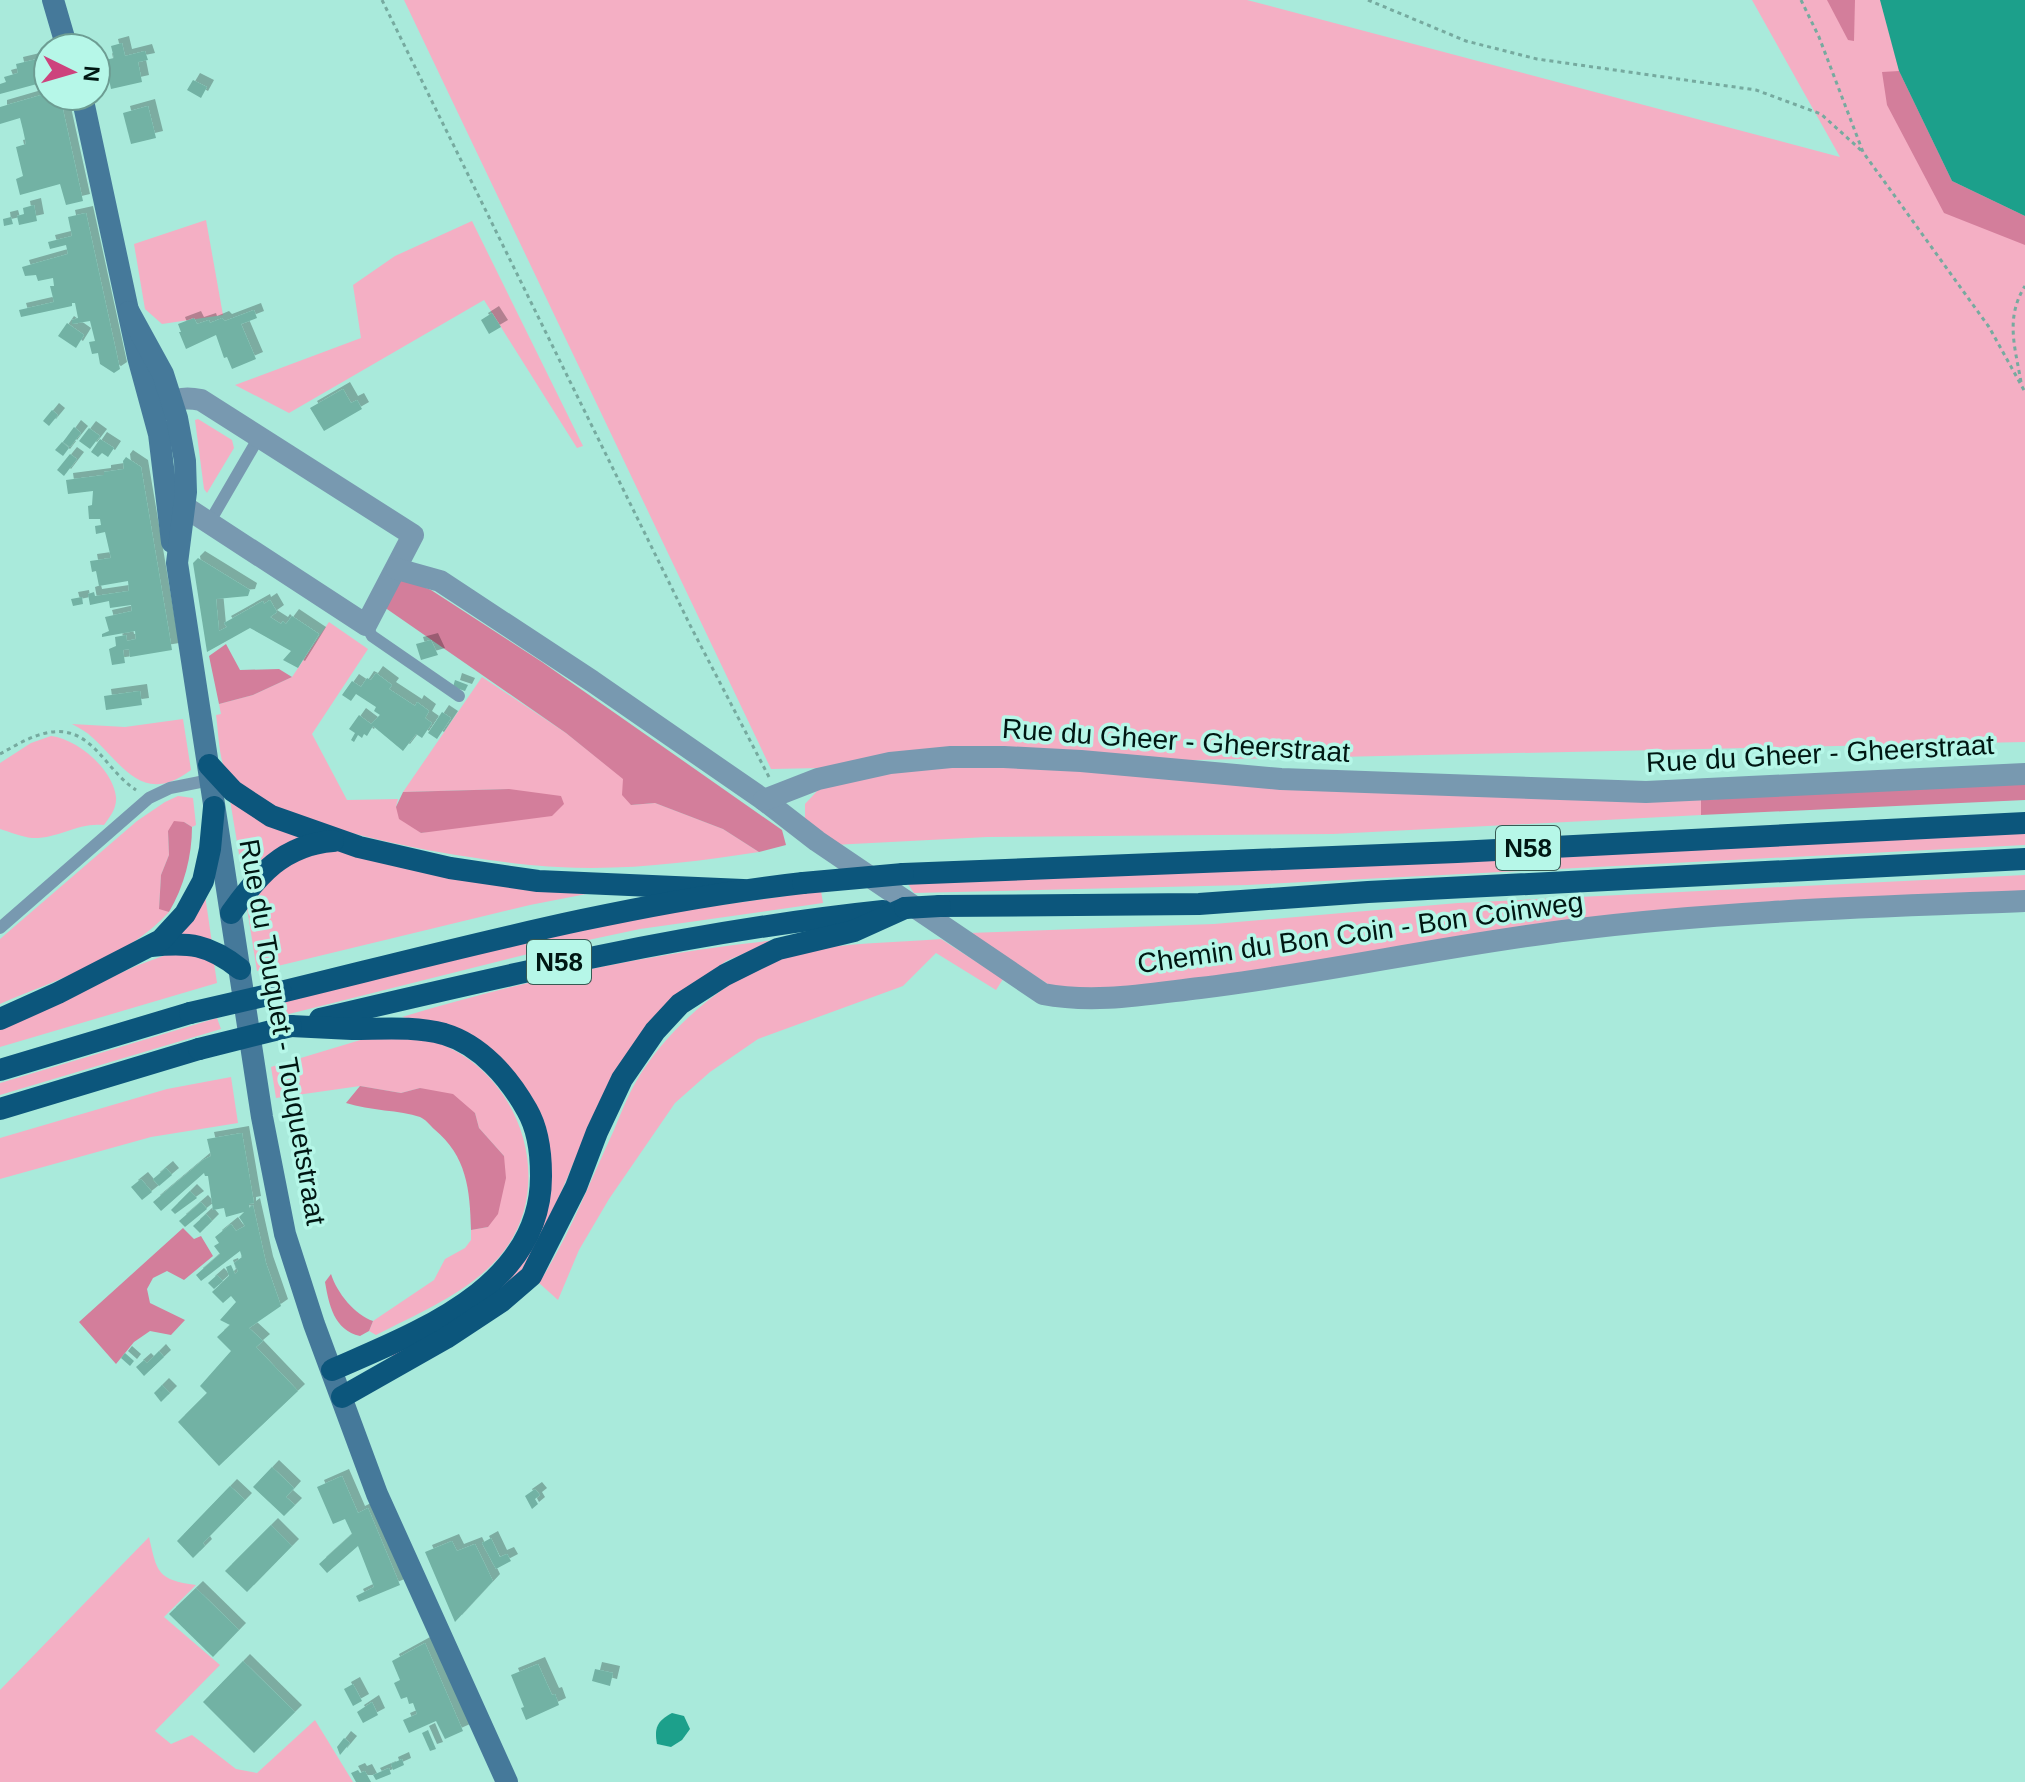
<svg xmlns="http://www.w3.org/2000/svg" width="2025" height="1782" font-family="Helvetica,sans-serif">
<defs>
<filter id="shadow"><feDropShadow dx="7" dy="-7" stdDeviation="0" flood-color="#0004"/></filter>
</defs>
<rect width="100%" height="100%" fill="#a9eadb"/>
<g fill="#f4afc4">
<path d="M404,0h843l593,157 -88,-157h273v742l-1013,22 689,36v15l-368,19 -346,3 -154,8 -28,-25v-16l14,-15 105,-23 -153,3z"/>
<path d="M206,220l17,95 -61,9 -17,-15 -11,-65z"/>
<path d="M472,221l111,225 -6,2 -93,-148 -195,113 -54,-28 126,-47 -8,-53 42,-29z"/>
<path d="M198,419l34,21 2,8 -27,45 -3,-4 -9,-69z"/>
<path d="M329,622l39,27 -56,85 35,66 51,-1 -2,8 25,26 20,-4 68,-40 -106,3 79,-115 84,56 58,46 7,26 24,-2 68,26 36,23c-65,10 -134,19 -201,15 -67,-3 -300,-37 -333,-98 -6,-11 -7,-41 -9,-54l5,-1 -2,-10 34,-9 39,-18z"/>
<path d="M183,719l8,51c-47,35 -66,-2 -98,-32 -6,-6 -14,-10 -21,-14l53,3z"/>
<path d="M51,736c26,3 62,33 65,61 1,11 -6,20 -12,28 -26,-3 -46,14 -72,13 -10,-1 -22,-6 -32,-9v-66l31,-20z"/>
<path d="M178,796l15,2 3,27 -4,2 -8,-5 -16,9 1,24 -8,20 -2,33 10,4c-43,47 -112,67 -169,92v-65l137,-118 28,-19z"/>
<path d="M230,800l68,35v5c-24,8 -38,20 -55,38z"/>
<path d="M2025,831v14l-778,40 -333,8 -8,-12z"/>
<path d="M322,848l295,40 -87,17 -273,66 -11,-69 16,-22z"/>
<path d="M2025,875v21l-319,13 -553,78 -96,3 -88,-57 245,-9 244,-21z"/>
<path d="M821,891l2,12 -183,26 -80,17 -287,72 -4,-12 237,-61 136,-29z"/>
<path d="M205,895l7,48 -36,-7z"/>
<path d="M941,939l62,40 -7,11 -60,-37 -33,33 -145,53 -48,33 -35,31 -66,96 -30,51 -21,50 -19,-17c31,-48 51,-102 75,-153 7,-17 14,-35 23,-50 32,-55 102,-114 165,-128 45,-10 93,-9 139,-13z"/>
<path d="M777,940l-51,21 -54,39 -87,136 -43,101 -19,33 -13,14 -117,74 -2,-6 146,-121 -2,-120 -95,-86 -38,-8c122,-37 248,-64 375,-77z"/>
<path d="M187,952l27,11 3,20 -217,64v-19l136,-62 35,-13z"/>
<path d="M217,1018l4,11 -221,66v-12z"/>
<path d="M367,1038c19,0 43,-3 61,2 90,24 133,144 72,216 -32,37 -81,57 -124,79l-7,-4 4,-10 61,-41 11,-21 20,-11 6,-8v-10l17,-3 16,-71 -25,-28 -4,-15 -55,-25 -19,5 -41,-7 -84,12 -5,-31z"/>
<path d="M231,1077l7,46 -87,14 -151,42v-41l167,-49z"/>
<path d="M149,1537c8,35 8,43 47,48l-32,32 56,48 -65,66 16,13 21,-9 44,34 21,4 58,-53 38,62h-353v-92z"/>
</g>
<g fill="#d37e9b">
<path d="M1827,0h28l-1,41 -6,-1z"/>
<path d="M1899,71l53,110 73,35v29l-81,-32 -57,-108 -5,-33z"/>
<path d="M401,578l30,12 111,72 240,168 4,15 -27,7 -36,-23 -68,-26 -24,2 -9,-10 1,-16 -57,-46 -182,-126z"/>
<path d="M226,644l14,26 39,-1 13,8 -39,18 -34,9 -10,-48z"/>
<path d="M2025,782v18l-324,15v-15z"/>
<path d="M509,789l52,7 3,8 -12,12 -131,17 -22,-14 -3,-12 7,-15z"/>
<path d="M174,821l10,1 8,5c0,29 -8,60 -23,85l-10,-3 2,-34 8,-20 -1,-24z"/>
<path d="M360,1086l41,7 19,-5 33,6 22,19 4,15 25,28 2,22 -8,36 -10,13 -17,3c-1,-40 -4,-74 -37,-101 -4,-4 -9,-10 -14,-12 -20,-7 -50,-6 -74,-14z"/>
<path d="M183,1228l11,11 7,-3 12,20 -29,24 -17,-9 -14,7 -6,11 3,14 35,17 -14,15 -21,-4 -16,11 -18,22 -37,-42z"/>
<path d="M331,1274c6,19 24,41 42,47l-4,10 -9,5c-26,-6 -31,-31 -35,-54z"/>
</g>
<g fill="#1ca08b">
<path d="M1880,0h145v216l-73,-35 -53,-110z"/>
<path d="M672,1713l12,3 6,13 -8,11 -11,7 -14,-3c-3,-16 0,-23 15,-31z"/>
</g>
<g fill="#72b2a4" filter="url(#shadow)">
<path d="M122,43l3,13 20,-5 3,9 -10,2 4,20 -31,7 -6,-29 9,-2 -3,-12z"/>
<path d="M37,59l3,9 8,-2v15l-48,13v-10l6,-2 -2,-5 14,-4 -2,-9z"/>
<path d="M193,80l14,7 -6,11 -14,-8z"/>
<path d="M48,93v3h12l23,105 -17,4 -6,-21 -40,11 -4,-16 7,-3 -7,-29 10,-3 -3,-14 -3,-12 -20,6v-17z"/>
<path d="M148,106l8,32 -25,6 -8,-31z"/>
<path d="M34,205l3,16 -18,4 -2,-9 7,-2 -1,-6z"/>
<path d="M86,213l34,156 -6,4 -14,-9 -2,-11 -6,1 -3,-12 6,-1 -5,-20 -18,3v-4l6,-2 -3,-15h-3v3l-51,11 -2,-7 35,-8 -4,-16h4l-1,-8 -15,3 -2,-6 -11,1 -3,-9 46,-13 -2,-9 -16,4 -2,-7 24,-6 -4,-19z"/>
<path d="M11,217l2,7 -9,2 -1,-7z"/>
<path d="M254,310l3,8 -16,6 15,35 -24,10 -5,-12 -3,1 -8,-23 -30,14 -7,-17h2l-3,-8 16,-6 3,6 12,-4 1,3 12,-5 3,3z"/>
<path d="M492,313l9,14 -12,7 -8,-14z"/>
<path d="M67,323l17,12 -8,13 -18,-12z"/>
<path d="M343,389l8,14 6,-3 5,9 -38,22 -14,-23z"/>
<path d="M52,410l6,5 -9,11 -6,-5z"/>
<path d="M74,427l7,6 -11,14 -7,-5z"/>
<path d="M89,428l11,8 -10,13 -11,-8z"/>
<path d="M100,439l14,9 -6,9 -6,-4 -4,4 -7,-5z"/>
<path d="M62,442l7,6 -6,8 -8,-6z"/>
<path d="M70,454l7,5 -13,17 -7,-6z"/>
<path d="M126,457l15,10 31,183 -42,7 -1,-8 -6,1 2,13 -13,2 -3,-16 7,-3 -1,-9 11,-2 1,6 9,-2 -1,-8 -33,6v-3l7,-3 -4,-14 27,-6 -1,-6 -21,3 -1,-7 -19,4 -2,-11 6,-2 1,4 34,-5 -1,-10 -29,5 -3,-15 -4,1 -2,-11 21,-3 -6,-26 -9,2 -1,-8 6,-1 -1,-6h-11l-1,-13 4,-1 1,-14 -25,3 -2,-14 38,-5v-3l20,-3 -1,-8z"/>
<path d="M198,558l52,32 -2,6 -32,3 3,32 8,-4 -3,-4 39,-22 1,3 6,-4 7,12 -7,5 11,7 2,-3 3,3 6,-8 27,18 -21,34 -15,-8 8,-9 -41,-23 -43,24 -14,-89z"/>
<path d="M82,597l1,7 -10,2 -2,-7z"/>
<path d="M431,640l7,15 -17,5 -5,-16z"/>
<path d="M376,673l16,12 -3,4 26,17 2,-4 12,9 -4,7 7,5 -10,15 -6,-4 -13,17 -30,-25 -6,10 -3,-2 -2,4 -4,-3 -4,7 -3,-2 4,-7 -6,-4 10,-14 12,9 9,-9 -6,-4 2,-4 -20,-13 -5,7 -9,-6 10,-14 9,6 6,-9 4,2z"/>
<path d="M455,680l13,5 -3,6 -12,-4z"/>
<path d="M140,691l2,14 -36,5 -2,-14z"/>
<path d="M442,712l9,6 -14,21 -9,-6z"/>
<path d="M242,1133l12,70 -5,1v4l4,-3 13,58 15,43 -32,22 14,13 -7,6 42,44 -79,75 -41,-44 29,-29 -7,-7 31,-35 -14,-14 13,-12 -10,-5 16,-18 -5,-6 -8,7 -11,-11 17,-16 -3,-9 5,-2 4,9 3,-3 -4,-8 8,-6 -2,-6 -39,30 -5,-6 24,-21 -6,-8 5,-3 -4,-6 16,-13 5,7 9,-5 -6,-9 5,-5 -18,5 -2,-9 -11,2 -5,-34h-3l-1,-3 -43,38 -8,-9 50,-42 8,-4 -4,-17z"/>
<path d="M166,1168l6,7 -13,11 -6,-7z"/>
<path d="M141,1179l11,13 -10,8 -11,-13z"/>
<path d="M190,1191l7,7 -22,16 -4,-4z"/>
<path d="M201,1202l6,7 -22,18 -6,-6z"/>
<path d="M206,1214l6,7 -12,12 -7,-7z"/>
<path d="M217,1275l6,6 -9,8 -6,-6z"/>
<path d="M159,1351l5,6 -20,19 -8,-9 8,-7 3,3z"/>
<path d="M125,1353l9,8 -4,5 -9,-8z"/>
<path d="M162,1385l8,8 -9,9 -7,-9z"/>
<path d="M272,1467l22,21 -8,9 9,8 -11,11 -31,-29z"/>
<path d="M342,1476l16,37 10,-5 32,77 -41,17 -3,-6 18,-9 -16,-41 -31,27 -8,-9 33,-30 -7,-15 -12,5 -16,-37z"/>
<path d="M230,1486l15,14 -42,43 2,3 -12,12 -16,-17z"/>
<path d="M535,1489l5,6 -5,4 3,5 -6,5 -7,-13z"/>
<path d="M271,1525l21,21 -45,46 -22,-21z"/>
<path d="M491,1538l9,19 7,-3 4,7 -15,8 -14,-26z"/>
<path d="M452,1541l5,10 18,-7 18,37 -38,41 -30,-70z"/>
<path d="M196,1588l43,42 -26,27 -44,-43z"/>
<path d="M425,1643l38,88 -18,8 -9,-18 -27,12 -6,-13 14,-6 -4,-11 -4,1 -2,-7 -6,2 -7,-16 6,-3 -8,-19z"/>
<path d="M243,1661l52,51 -41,41 -51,-51z"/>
<path d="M538,1664l14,31 3,-1 4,11 -33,15 -5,-12 3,-1 -13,-32z"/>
<path d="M595,1669l18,4 -3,13 -18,-5z"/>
<path d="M353,1684l9,17 -9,5 -9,-17z"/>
<path d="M372,1702l6,13 -15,8 -6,-11z"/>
<path d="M428,1730l8,19 -6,2 -8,-18z"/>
<path d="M344,1738l6,5 -10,12 -3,-8z"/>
<path d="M402,1759l2,6 -11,5 -2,-6z"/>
<path d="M389,1768l2,6 -15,6 -3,-5z"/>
<path d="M358,1770l2,3 5,-2 6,11h-15l-5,-9z"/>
</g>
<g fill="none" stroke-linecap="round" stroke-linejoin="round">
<g stroke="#76aa9f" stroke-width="3" stroke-dasharray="4 4" stroke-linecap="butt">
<path d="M382,0l309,627 78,150"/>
<path d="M1368,0l98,41 71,18 219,31 65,24 42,38"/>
<path d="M1801,0l18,37 44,115 126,175 36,65"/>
<path d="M2021,382c-6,-35 -16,-64 4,-96"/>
<path d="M0,754c27,-15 58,-35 87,-12 18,14 28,34 49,48"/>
</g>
<g stroke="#7899b0" stroke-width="12">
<path d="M209,523l50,-86"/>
<path d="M366,625l6,11 87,60"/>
<path d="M0,928l149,-130 21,-10 40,-8"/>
</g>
<g stroke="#7899b0" stroke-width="22">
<path d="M159,412c14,-13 23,-16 42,-12l212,135 -47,90 -181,-118"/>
<path d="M397,569l43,12 152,100 172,119 53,41 226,153c52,10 105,0 157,-6 124,-15 247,-43 371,-58 150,-19 303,-23 454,-29"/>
<path d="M764,800l54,-21 72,-16 61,-6h53l77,4 200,18 365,13 379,-18"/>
</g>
<g stroke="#45799a" stroke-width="22">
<path d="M53,0l14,48"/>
<path d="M82,96l56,261 21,77 13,108"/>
<path d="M129,312l34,62 14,44 8,43 1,31 -9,71 85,554 23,117 29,90 63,170 130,288"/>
</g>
<g stroke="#0c567c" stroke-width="22">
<path d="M209,765l24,26 38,25 88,31 91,21 88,13 205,9"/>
<path d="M903,874l554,-22 568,-29"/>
<path d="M940,906l259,-2 169,-12 657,-33"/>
<path d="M231,913c27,-38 52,-68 102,-72"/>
<path d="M151,946c38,-4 58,-2 89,23"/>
<path d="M281,992c173,-42 344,-89 522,-109"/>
<path d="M0,1019l58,-26 103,-53 24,-26 18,-33 7,-32 4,-42"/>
<path d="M320,1019c186,-44 372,-88 563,-108"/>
<path d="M291,1026c21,1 41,2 61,3 31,0 62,-3 92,5 37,11 65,44 83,76 11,19 14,44 14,65 1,112 -123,157 -209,195"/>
<path d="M0,1070l190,-57"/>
<path d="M0,1109l199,-60"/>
<path d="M342,1397l104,-59 56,-37 29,-25 45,-89 21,-55 25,-53 33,-48 25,-27 45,-29 53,-26 76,-18 51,-23"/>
</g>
<g stroke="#0c567c" stroke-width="22">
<path d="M803,883l100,-9"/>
<path d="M905,908l35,-2"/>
<path d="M190,1013l91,-21"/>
<path d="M199,1049l92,-23"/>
</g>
</g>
<g text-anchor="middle" stroke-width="7" stroke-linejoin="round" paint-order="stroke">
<g fill="#b6f7e8" stroke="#375a53" stroke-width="2">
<rect x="1496" y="826" width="64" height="44" rx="6"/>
<rect x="527" y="940" width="64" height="44" rx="6"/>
</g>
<g font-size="26" font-weight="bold" fill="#001713">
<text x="1528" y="857">N58</text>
<text x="559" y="971">N58</text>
</g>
<g font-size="28" fill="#001713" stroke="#b6f7e8">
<text transform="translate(1176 740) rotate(4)" y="10">Rue du Gheer - Gheerstraat</text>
<text transform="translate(1820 753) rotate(-3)" y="10">Rue du Gheer - Gheerstraat</text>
<text transform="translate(1360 932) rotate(-8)" y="10">Chemin du Bon Coin - Bon Coinweg</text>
<text transform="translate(283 1032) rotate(80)" y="10">Rue du Touquet - Touquetstraat</text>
</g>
</g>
<g transform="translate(72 72) rotate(95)"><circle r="38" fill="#b6f7e8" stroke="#6d9d93" stroke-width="2"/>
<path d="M0-6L14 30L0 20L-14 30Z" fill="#cd437d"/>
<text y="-12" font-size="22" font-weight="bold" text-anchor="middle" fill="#001713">N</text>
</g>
</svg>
